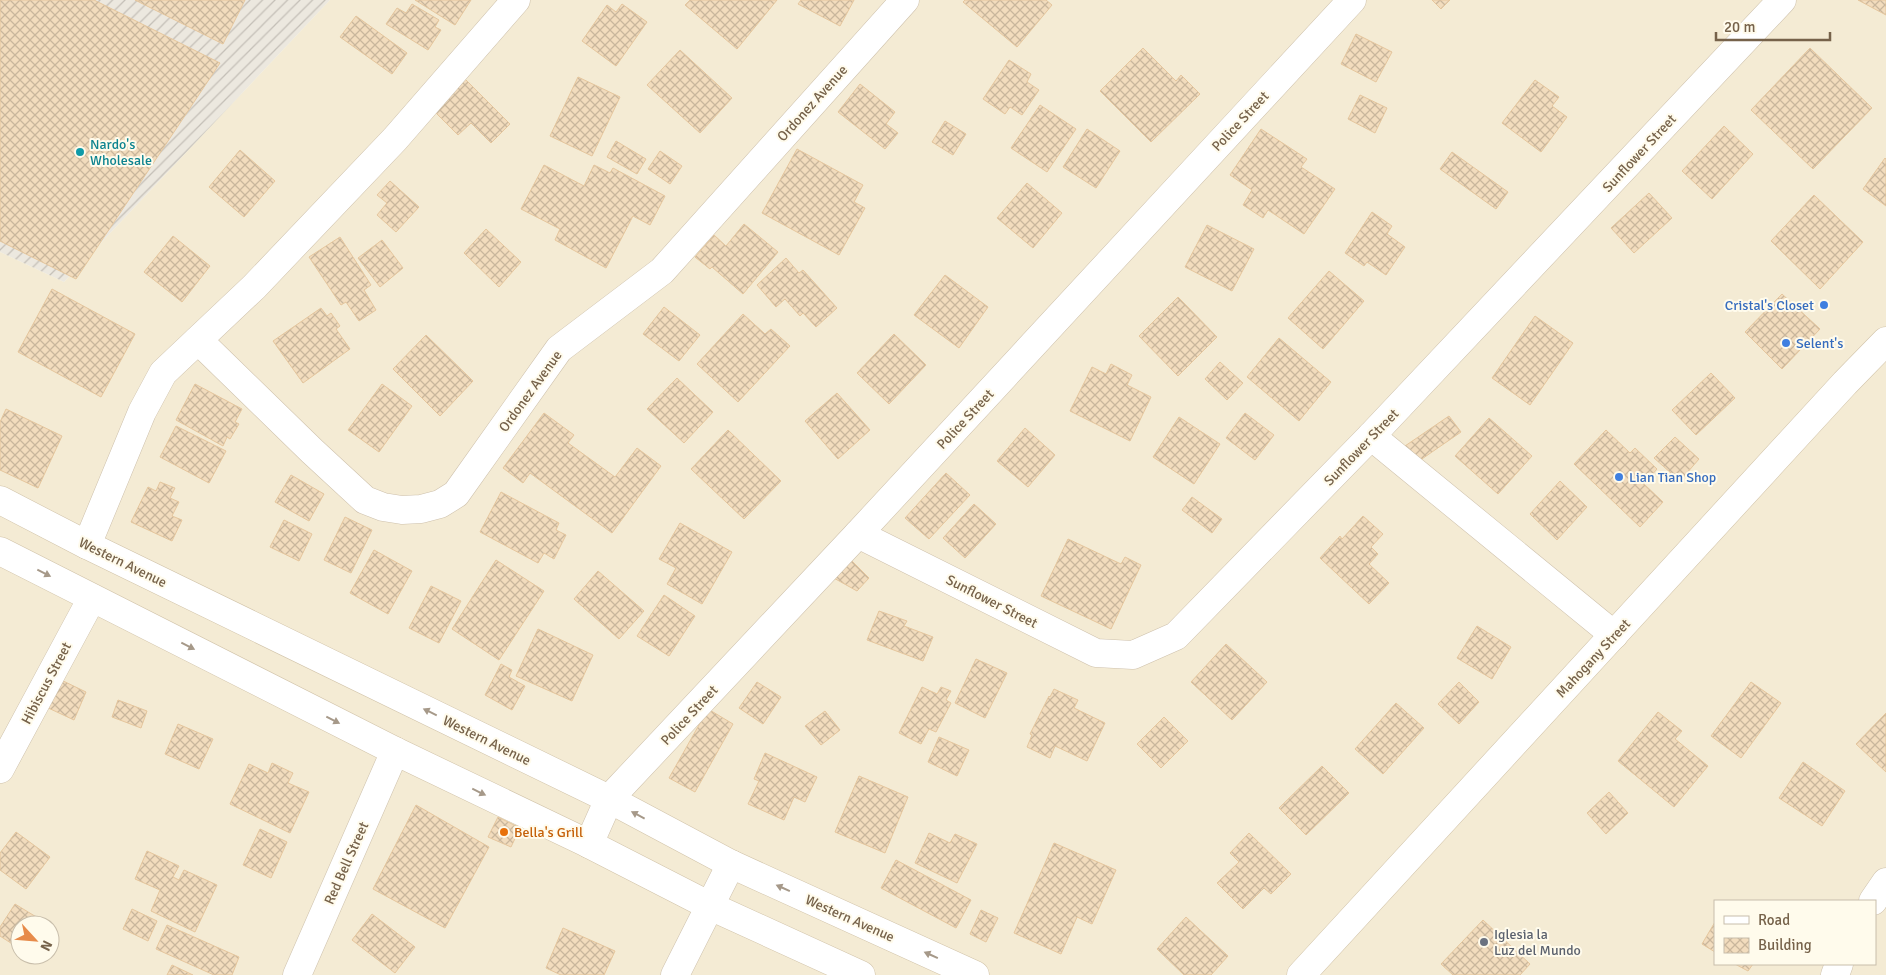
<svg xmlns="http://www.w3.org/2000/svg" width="1886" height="975" font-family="Signika,sans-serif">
<defs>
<pattern id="industrial-furrows" width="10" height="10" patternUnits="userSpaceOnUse" patternTransform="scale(1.25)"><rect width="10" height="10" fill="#ece8df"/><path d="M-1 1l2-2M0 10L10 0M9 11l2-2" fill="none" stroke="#c4bfb7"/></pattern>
<pattern id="building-cross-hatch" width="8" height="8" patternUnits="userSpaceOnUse" patternTransform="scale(1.25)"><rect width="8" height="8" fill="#f2dcbd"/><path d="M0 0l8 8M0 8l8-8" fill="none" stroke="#c9b69c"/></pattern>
</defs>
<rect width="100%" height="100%" fill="#fcf8e5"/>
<path fill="#f4ebd4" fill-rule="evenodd" d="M330,0h1556v975h-1886v-723l64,30zM1715,901h160v63h-160zM20,925h30v30h-30z"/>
<path fill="url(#industrial-furrows)" d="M0,0h330l-266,282 -64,-30z"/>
<g fill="url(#building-cross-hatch)" stroke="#e5c69d">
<path d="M0,0h94l126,63 -144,216 -76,-38z"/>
<path d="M135,0h110l-22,44z"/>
<path d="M415,0h56l-16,25z"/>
<path d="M690,0h87l-40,49 -52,-44z"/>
<path d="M801,0h53l-14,26 -42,-22z"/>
<path d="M965,0h81l6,5 -35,42 -54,-45z"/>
<path d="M1432,0h18l-9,9z"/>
<path d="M1858,0h28v15z"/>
<path d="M412,4l27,16 -4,7 6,3 -13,20 -42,-26 11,-16 9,5z"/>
<path d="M622,4l25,18 -31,44 -34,-25 25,-36 9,7z"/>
<path d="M356,16l51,37 -15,21 -52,-37z"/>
<path d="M1356,34l36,18 -16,30 -35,-18z"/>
<path d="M1143,48l33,33 5,-6 19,19 -49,48 -51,-51z"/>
<path d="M1810,48l62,60 -59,61 -62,-59z"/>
<path d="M680,50l52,48 -32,35 -53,-48z"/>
<path d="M1009,60l22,14 -4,8 12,8 -17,25 -12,-8 -5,7 -22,-15z"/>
<path d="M462,76l48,48 -19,19 -20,-20 -13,12 -28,-28z"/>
<path d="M578,77l42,20 -28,59 -42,-20z"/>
<path d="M1535,80l24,17 -7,9 15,11 -26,35 -39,-29z"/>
<path d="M860,84l35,28 -9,12 12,9 -13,16 -47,-37z"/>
<path d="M1360,95l27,13 -12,25 -27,-14z"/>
<path d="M1040,105l36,24 -29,43 -36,-24z"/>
<path d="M945,121l21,13 -13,21 -21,-13z"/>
<path d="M1724,126l29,28 -41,45 -30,-28z"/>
<path d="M1087,129l33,22 -24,37 -33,-21z"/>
<path d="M1261,129l46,30 -6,8 34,22 -31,45 -36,-24 -5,8 -20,-13 9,-15 -22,-15z"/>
<path d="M616,141l30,18 -9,15 -30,-17z"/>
<path d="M797,149l66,36 -9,17 11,6 -26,47 -77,-42z"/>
<path d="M240,150l35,31 -31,36 -35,-30z"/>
<path d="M660,151l22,15 -12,18 -22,-15z"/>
<path d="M1452,152l56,40 -12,17 -56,-40z"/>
<path d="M1885,158l1,1v47l-23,-17z"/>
<path d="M544,165l40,21 10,-21 16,8 3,-5 52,28 -15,29 -17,-9 -27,52 -51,-28 5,-11 -39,-20z"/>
<path d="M390,181l29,26 -23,25 -19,-17 10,-12 -10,-8z"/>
<path d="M1027,183l35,30 -29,35 -36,-30z"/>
<path d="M1649,193l23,25 -38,35 -23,-25z"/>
<path d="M1814,195l49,47 -43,47 -49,-48z"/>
<path d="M1372,212l20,14 -5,8 18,13 -19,28 -19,-13 -3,4 -19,-13z"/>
<path d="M744,224l34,28 -35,42 -31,-27 -2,2 -15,-12 19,-22 12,11z"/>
<path d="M1207,225l47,24 -22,42 -47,-24z"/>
<path d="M486,229l35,33 -22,25 -35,-34z"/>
<path d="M173,236l37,30 -28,36 -38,-30z"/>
<path d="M340,237l31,48 -7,5 12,20 -17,11 -13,-19 -5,3 -32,-48z"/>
<path d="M382,240l21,28 -23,19 -22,-29z"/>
<path d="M786,258l13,15 4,-3 34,38 -21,19 -13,-14 -3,3 -15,-17 -9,8 -19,-22z"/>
<path d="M1329,271l35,30 -41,48 -35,-31z"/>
<path d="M945,275l43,32 -29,41 -45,-33z"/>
<path d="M52,289l83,45 -34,63 -83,-45z"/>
<path d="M1782,294l38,35 -38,40 -37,-37z"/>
<path d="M1178,297l39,40 -39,39 -39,-40z"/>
<path d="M664,307l36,28 -21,26 -36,-27z"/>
<path d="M321,308l6,8 4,-3 9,13 -4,3 14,20 -47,34 -30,-42z"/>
<path d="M743,314l22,20 6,-5 19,17 -52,56 -41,-38z"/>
<path d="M1535,316l38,27 -43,62 -38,-27z"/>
<path d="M894,334l32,31 -37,39 -32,-31z"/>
<path d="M426,335l47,46 -33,35 -47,-47z"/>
<path d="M1279,338l52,44 -32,39 -52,-44z"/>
<path d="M1220,362l23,21 -16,17 -22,-21z"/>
<path d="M1111,364l21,11 -5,10 24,12 -21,44 -60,-30 22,-44 14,7z"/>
<path d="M1711,373l24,25 -39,37 -24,-25z"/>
<path d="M677,378l36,34 -29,31 -37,-34z"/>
<path d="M195,384l47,25 -7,13 4,2 -9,15 -3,-2 -4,9 -47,-26z"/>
<path d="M382,384l30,22 -33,46 -31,-22z"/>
<path d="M837,393l33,37 -32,29 -33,-38z"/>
<path d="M6,409l56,27 -24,52 -38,-18v-48z"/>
<path d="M544,413l30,22 -6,8 47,34 22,-29 24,18 -49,67 -82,-60 -7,10 -20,-15z"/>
<path d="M1245,413l29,22 -19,25 -29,-22z"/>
<path d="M1449,416l12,16 -45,31 -11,-17z"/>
<path d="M1179,417l41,27 -26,40 -41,-27z"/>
<path d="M1489,418l43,38 -34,38 -43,-38z"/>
<path d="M176,426l50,25 -17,32 -49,-26z"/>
<path d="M1025,428l30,27 -27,32 -31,-26z"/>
<path d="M728,430l53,51 -37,38 -53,-50z"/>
<path d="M1606,430l24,23 5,-5 22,21 -13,15 19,18 -23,25 -66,-63z"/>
<path d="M1675,437l24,22 -19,22 -26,-23z"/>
<path d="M946,473l24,22 -41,44 -24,-21z"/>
<path d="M291,475l33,19 -15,27 -34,-19z"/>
<path d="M1560,481l27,26 -30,33 -27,-26z"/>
<path d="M160,482l15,6 -5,10 9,4 -7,14 10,4 -10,21 -41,-19 17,-35 8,4z"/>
<path d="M501,492l58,31 -3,7 10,5 -12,24 -10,-6 -6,10 -58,-31z"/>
<path d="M1192,497l30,22 -10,14 -30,-23z"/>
<path d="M974,504l22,20 -31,34 -22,-20z"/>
<path d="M1363,516l20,18 -12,13 7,7 -9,10 20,19 -20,21 -49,-46 20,-22 2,3z"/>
<path d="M345,517l27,13 -21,43 -27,-13z"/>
<path d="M284,520l28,14 -13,27 -29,-14z"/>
<path d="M680,523l52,29 -30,52 -35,-20 9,-16 -17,-9z"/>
<path d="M1068,539l53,25 4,-7 16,8 -30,64 -70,-33z"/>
<path d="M374,550l38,21 -24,43 -38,-21z"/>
<path d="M850,559l19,19 -12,13 -25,-14z"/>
<path d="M496,560l48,31 -45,69 -47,-31z"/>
<path d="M598,571l46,40 -25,28 -45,-40z"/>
<path d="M431,586l30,15 -22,42 -30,-15z"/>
<path d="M664,595l31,21 -26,40 -32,-20z"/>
<path d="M879,611l28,10 -3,5 29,11 -10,24 -56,-21z"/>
<path d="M1477,626l34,21 -19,32 -35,-21z"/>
<path d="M538,629l55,26 -21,46 -56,-25z"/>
<path d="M1226,644l41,38 -35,38 -41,-38z"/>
<path d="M976,659l31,14 -22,45 -30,-15z"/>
<path d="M501,664l11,6 -3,7 16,9 -13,24 -27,-15z"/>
<path d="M57,678l29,14 -12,28 -30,-14z"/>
<path d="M757,682l24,15 -18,27 -24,-16z"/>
<path d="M1459,682l20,20 -20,22 -21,-20z"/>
<path d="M1751,682l30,21 -40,55 -30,-22z"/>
<path d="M922,687l15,7 4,-7 10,4 -5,9 5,3 -15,29 -7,-3 -8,15 -22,-11z"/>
<path d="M1054,689l24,11 -4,8 31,15 -18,38 -32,-15 -5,12 -23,-11 5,-12 -2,-1 19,-38 1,1z"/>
<path d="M118,700l29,11 -6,17 -29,-11z"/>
<path d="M1396,703l28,25 -41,46 -28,-25z"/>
<path d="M708,709l25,15 -38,68 -26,-14z"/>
<path d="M825,711l15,19 -19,15 -16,-19z"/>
<path d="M1658,712l24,19 -7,8 33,27 -34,41 -56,-46z"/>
<path d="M1886,713v59l-30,-28z"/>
<path d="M1164,717l24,24 -27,27 -24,-24z"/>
<path d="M178,724l35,15 -14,30 -34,-15z"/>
<path d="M939,737l30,13 -12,26 -29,-14z"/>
<path d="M765,753l52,24 -12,25 -11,-5 -10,23 -36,-16 11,-23 -5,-2z"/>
<path d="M1803,762l42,29 -23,35 -43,-28z"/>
<path d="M272,763l21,10 -5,10 21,9 -19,41 -60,-29 19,-40 19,9z"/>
<path d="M1322,766l27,27 -43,42 -27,-27z"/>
<path d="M859,776l49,21 -23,56 -50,-21z"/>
<path d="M1609,792l19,21 -22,21 -19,-21z"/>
<path d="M416,805l73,42 -44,81 -72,-39z"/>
<path d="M498,817l22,11 -9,19 -23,-10z"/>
<path d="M260,829l27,13 -16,36 -28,-13z"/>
<path d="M16,832l34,25 -24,32 -26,-19v-17z"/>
<path d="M929,833l21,10 5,-9 22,10 -20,39 -42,-20z"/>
<path d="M1249,833l42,41 -20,20 -7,-6 -21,21 -26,-26 22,-21 -9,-9z"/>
<path d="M1054,843l62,27 -24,54 -15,-7 -16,37 -47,-21z"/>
<path d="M147,851l32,15 -6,11 6,3 5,-10 33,15 -22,47 -44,-21 9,-21 -25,-11z"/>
<path d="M896,860l75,40 -15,28 -75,-40z"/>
<path d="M15,904l23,14 -4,7h-14v24l-20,-13v-9z"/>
<path d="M132,909l25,12 -9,20 -25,-12z"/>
<path d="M981,910l17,8 -12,24 -16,-8z"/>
<path d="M372,914l43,33 -20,26 -43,-33z"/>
<path d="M1186,917l42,39 -17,19h-27l-27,-26z"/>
<path d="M1483,920l47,44 -10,11h-67l-12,-11z"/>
<path d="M1715,922v30l-13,-8z"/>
<path d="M167,925l72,32 -7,18h-18l-58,-26z"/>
<path d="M563,928l52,23 -11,24h-43l-15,-7z"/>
<path d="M1735,964h18l-5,7z"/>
<path d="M172,965l21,10h-26z"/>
</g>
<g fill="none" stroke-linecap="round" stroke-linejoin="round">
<defs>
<g id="street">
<path d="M198,340l114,111 53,49 18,7 19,3 19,-1 19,-5 16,-10 103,-145 103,-78 243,-271"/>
<path d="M1371,436l243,199"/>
<path d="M858,534l238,119 37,2 43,-19 195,-200 411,-436"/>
<path d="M87,545l55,-133 21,-39 91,-86 141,-148 121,-139"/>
<path d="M0,769l92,-171"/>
<path d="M589,844l20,-45 249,-265 494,-534"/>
<path d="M1873,901l13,-19"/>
<path d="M297,975l98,-224"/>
<path d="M675,975l56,-111"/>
<path d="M1835,975l4,-11"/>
</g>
<g id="secondary">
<path d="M0,500l87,45 522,254 122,65 244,111"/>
<path d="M0,551l395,200 194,93 121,62 151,69"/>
<path d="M1301,975l544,-592 41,-42"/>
</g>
</defs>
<use href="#street" stroke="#cec1ac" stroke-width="29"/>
<use href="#secondary" stroke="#d1c3a9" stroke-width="29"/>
<use href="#street" stroke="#fff" stroke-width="28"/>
<use href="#secondary" stroke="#fff" stroke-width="28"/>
</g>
<defs><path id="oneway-solid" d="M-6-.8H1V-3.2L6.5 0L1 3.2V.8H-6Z" transform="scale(1.25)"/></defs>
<g fill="#a69989">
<use href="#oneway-solid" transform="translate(44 573) rotate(27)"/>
<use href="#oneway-solid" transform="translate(188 646) rotate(27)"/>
<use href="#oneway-solid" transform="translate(430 712) rotate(-154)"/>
<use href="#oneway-solid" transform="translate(333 720) rotate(27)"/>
<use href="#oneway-solid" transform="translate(479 792) rotate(26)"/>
<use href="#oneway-solid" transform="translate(638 815) rotate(-152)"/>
<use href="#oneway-solid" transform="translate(783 888) rotate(-156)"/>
<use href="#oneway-solid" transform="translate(931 955) rotate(-156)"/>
</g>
<circle fill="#0f9aa8" stroke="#fffbec" stroke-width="2" cx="80" cy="152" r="5"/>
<g fill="#3f7fe0" stroke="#fffbec" stroke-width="2">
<circle cx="1824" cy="305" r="5"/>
<circle cx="1786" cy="343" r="5"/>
<circle cx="1619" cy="477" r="5"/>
</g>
<circle fill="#e8710a" stroke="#fffbec" stroke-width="2" cx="504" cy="832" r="5"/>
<circle fill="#6b7280" stroke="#fffbec" stroke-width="2" cx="1484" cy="942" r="5"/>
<g text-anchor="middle" stroke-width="4" stroke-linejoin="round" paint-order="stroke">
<g font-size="14" fill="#76624a" stroke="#fffbec">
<text transform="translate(812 103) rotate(-48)" y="5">Ordonez Avenue</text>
<text transform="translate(1240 121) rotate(-47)" y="5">Police Street</text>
<text transform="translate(1639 153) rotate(-47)" y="5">Sunflower Street</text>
<text transform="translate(530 391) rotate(-54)" y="5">Ordonez Avenue</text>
<text transform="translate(965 419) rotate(-47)" y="5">Police Street</text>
<text transform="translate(1361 447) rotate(-46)" y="5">Sunflower Street</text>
<text transform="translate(123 562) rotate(26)" y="5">Western Avenue</text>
<text transform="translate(992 601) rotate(27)" y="5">Sunflower Street</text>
<text transform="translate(1593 658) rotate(-47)" y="5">Mahogany Street</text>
<text transform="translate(46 683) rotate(-62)" y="5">Hibiscus Street</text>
<text transform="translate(689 715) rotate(-47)" y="5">Police Street</text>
<text transform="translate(487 740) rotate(26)" y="5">Western Avenue</text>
<text transform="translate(346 863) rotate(-66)" y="5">Red Bell Street</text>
<text transform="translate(850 918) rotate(24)" y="5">Western Avenue</text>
</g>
<g font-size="14" fill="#0d838f" stroke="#fffbec" text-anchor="start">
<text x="90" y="149">Nardo's<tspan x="90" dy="16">Wholesale</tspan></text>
</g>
<g font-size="14" fill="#366cbe" stroke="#fffbec" text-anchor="start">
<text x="1814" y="310" text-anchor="end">Cristal's Closet</text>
<text x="1796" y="348">Selent's</text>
<text x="1629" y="482">Lian Tian Shop</text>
</g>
<g font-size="14" fill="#c56008" stroke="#fffbec" text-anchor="start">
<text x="514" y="837">Bella's Grill</text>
</g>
<g font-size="14" fill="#5b616d" stroke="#fffbec" text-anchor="start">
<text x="1494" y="939">Iglesia la<tspan x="1494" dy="16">Luz del Mundo</tspan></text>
</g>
</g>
<rect x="1714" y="900" width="162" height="65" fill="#fffbec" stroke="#c8beab"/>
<rect x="1724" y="916" width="25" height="8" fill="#ffffff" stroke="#c8beab"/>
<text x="1758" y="925" font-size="15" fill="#76624a">Road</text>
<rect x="1724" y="938" width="25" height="15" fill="url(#building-cross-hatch)" stroke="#c8beab"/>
<text x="1758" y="950" font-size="15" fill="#76624a">Building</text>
<g transform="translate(35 940) rotate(116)"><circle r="24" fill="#fffbec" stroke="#c8beab"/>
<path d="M0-4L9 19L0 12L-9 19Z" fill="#e78b4a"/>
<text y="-8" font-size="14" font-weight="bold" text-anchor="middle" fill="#76624a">N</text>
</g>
<path d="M1716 32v8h114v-8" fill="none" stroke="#76624a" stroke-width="2.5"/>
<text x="1724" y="32" font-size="15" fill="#76624a" stroke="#fffbec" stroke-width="4" paint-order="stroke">20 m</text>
</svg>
